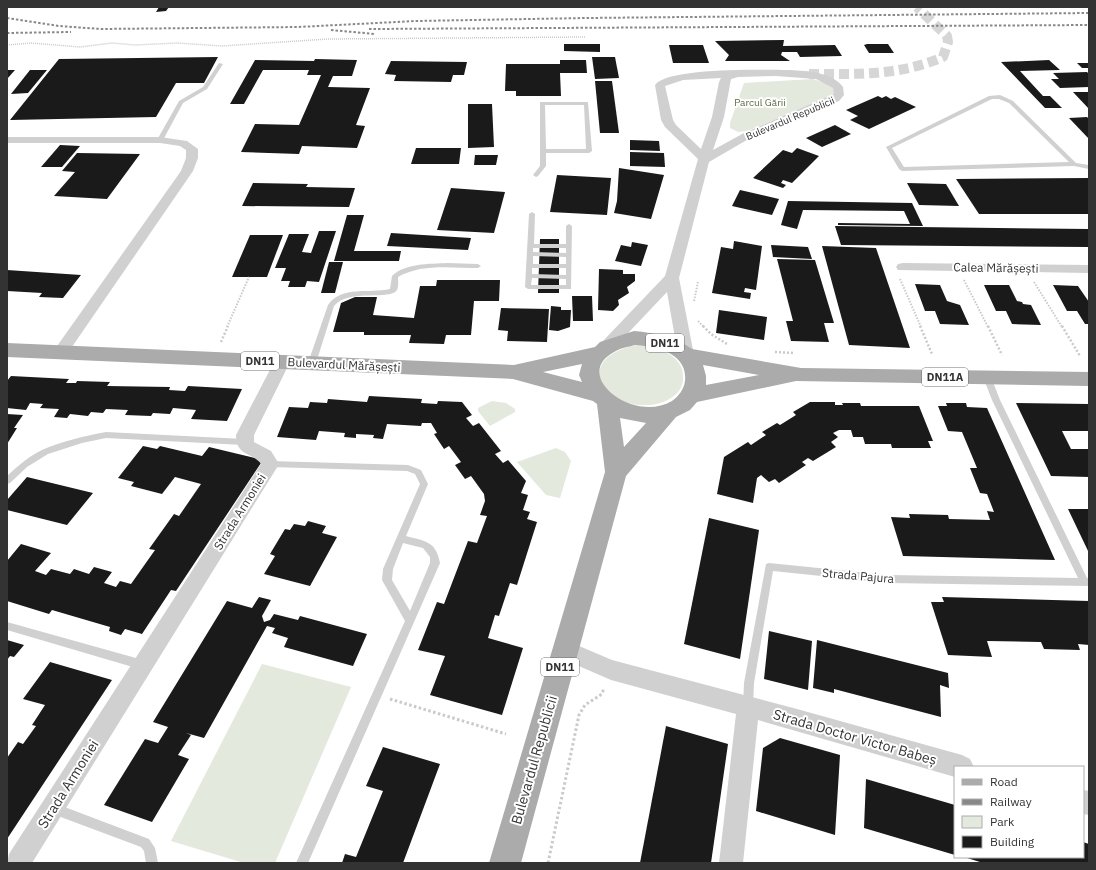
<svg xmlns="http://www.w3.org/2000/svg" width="1096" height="870" font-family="'IBM Plex Sans',sans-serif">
<rect width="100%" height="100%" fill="#fff"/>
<g fill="#e3e9dd">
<path d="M813,79l18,6 4,7 -3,5 -85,34 -9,1 -8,-4v-5l14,-40z"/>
<path d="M639,345c18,2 46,10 44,34 0,4 -2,10 -5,13 -16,18 -51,17 -67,1 -28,-26 2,-45 28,-48z"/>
<path d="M492,401l14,2 9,6v3l-25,14 -12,-15v-3z"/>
<path d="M556,448l9,4 6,9 -11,37 -14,-3 -29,-33z"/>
<path d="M262,664l89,23 -76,176h-31l-73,-22z"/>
</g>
<g fill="#1a1a1a">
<path d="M159,7h10l-3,4 -10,1z"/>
<path d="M784,40l-1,6 52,-1 7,11 -42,1 -3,-5h-15l-1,3 9,6h-65l4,-6 -14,-14z"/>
<path d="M564,44h36v8l-36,-1z"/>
<path d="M867,44h21l6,9h-25l-5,-8z"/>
<path d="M669,45h34l6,18h-36z"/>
<path d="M218,57l-14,26h-28l-20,34 -146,3 49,-61z"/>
<path d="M592,57h23l4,21 -24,1z"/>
<path d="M315,59l42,1 -5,16h-19l-5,11 42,1 -14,37 9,1 -8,22 -55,-2 -3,8 -58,-2 14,-28 44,1 22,-50h-14l2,-5h-46l-19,34h-14l25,-44 59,1z"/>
<path d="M560,60h26l1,13h-27l1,23h-45v-5h-11l1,-27h54z"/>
<path d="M1049,60l11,10 -40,1 23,25h7l12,12h-17l-44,-46z"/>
<path d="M391,61l76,1 -3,13h-11l-2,7 -57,-1 2,-6 -11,-1z"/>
<path d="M1077,63h12v5h-7z"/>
<path d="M7,70h8l-8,9z"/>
<path d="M30,70h17l-19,23 -17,1z"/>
<path d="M1087,72l2,2v13l-29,1 -9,-9h8l-6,-6z"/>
<path d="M595,81h17l7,52h-19z"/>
<path d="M1073,92h16v17z"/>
<path d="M878,96l4,2 4,-2 5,3 4,-2 21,10 -47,22 -19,-9 8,-4 -12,-6z"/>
<path d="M468,104h24l2,43 -26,1z"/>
<path d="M1087,117l2,2v20l-20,-21z"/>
<path d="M835,125l16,9 -29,13 -16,-9z"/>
<path d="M630,140l29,1 1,10 -30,-1z"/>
<path d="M60,145l20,1 -18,21h-21z"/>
<path d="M416,148h45l-2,16h-48z"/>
<path d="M797,148l22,8 -27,27 -9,-3 -2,3 5,2 -3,3 -30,-10 30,-28 9,3z"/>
<path d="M630,152l34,1 1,14 -35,-1z"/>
<path d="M77,153l63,1 -33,45 -53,-3 21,-24 -13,-1z"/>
<path d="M475,155h23l-2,10h-22z"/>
<path d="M619,168l45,7 -13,44 -37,-6 3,-12z"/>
<path d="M557,175l54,3 -4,37 -57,-3z"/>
<path d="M1089,178v36h-110l-23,-35z"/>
<path d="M253,183l55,1 -2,3 49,1 -6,19 -107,-1z"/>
<path d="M907,183l39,1 13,22 -40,-1z"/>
<path d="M451,188l54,4 -11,41 -57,-3z"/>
<path d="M740,190l39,9 -7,16 -40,-9z"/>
<path d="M788,201l124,2 11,23 -85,-1v-2l72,1 -6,-13 -101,-1 -6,19 -16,-4z"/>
<path d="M347,215h17l-10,36h47l-2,10h-65z"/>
<path d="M835,226l254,3v18l-248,-2z"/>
<path d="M319,231h17l-17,51 -12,-1 -2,6h-17l2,-6h-9l5,-13h-11l14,-34h20l-7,18 9,1z"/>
<path d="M391,233l80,5 -3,12 -81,-4z"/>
<path d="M250,235h33l-16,42h-35z"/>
<path d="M540,239h19v54h-21z"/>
<path d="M734,241l28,5 -6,44 -11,-2 -1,4 7,1 -1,6 -38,-6 9,-46 12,2z"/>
<path d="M632,242l16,3 -7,21 -26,-5 6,-16 10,2z"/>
<path d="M771,245l37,2 4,12 -39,-2z"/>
<path d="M822,246l54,2 34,100 -61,-3z"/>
<path d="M777,259l38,1 19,63h-10l5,19 -38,-1 -5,-20h7z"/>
<path d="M329,262h14l-8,31h-14z"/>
<path d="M599,269l24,1v4h12v7l-8,6 2,6 -11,7 1,5 -6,6 -15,-1z"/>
<path d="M7,270l74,5 -18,23 -24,-1 3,-4 -35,-2z"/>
<path d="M437,280h63l-1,21h-25l-3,34h-25l-2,9 -35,-1 2,-8h-47v-3h-31l8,-29 14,-6h22l-4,18 41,3 6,-32h16z"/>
<path d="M915,284l25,1 7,16 13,4 9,20 -29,-1 -5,-13h-10z"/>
<path d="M984,285h25l8,16 5,1 1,2 8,1 10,20 -29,-1 -6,-13h-10z"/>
<path d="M1053,285l25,1 11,16v22h-4l-8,-13h-10z"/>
<path d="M572,296h20l1,25h-20z"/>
<path d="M551,306l10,1v3h10l-1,17 -12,4 -9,-1z"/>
<path d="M501,308l48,1 -2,33 -40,-1 1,-10 -10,-1z"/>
<path d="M719,310l48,7 -3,23 -48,-7z"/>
<path d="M11,376l58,3 -3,4h10l1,-2 33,1 -3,4 63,1 -1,3 16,1 3,-5 54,3 -15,32 -36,-2 5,-9 -23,-2 -3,6 -17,-1 -2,3 -26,-1 3,-5 -22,-1 -3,4 -12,-1 -3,4 -18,-2 -3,4 -13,-1 5,-8 -19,-1 3,-4 -13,-1 -4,7 -19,-2v-27z"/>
<path d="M369,396l53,3 -1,4 16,1 1,-3 24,1 10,13 -6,3 7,8 6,-3 22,28 -6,3 8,9 5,-3 18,21 -5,12 7,2 -5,15 7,2 -3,7 10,3 -20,63 -7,-2 -11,33 -4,-1 -7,23 35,10 -21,67 -72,-20 15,-39 -27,-6 19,-48 7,2 24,-63 9,2 10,-27 -7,-1 5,-14 -1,-7 -13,-18 -6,3 -10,-14 6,-3 -12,-16 -5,3 -10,-15 3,-1 -6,-10h-9l-1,3 -34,-2 -4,15 -10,-1 1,-3 -18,-1v4l-12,-1 1,-4 -26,-2 -3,9 -39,-3 12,-30 19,1 2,-6 17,1 1,-4 39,3z"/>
<path d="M810,402h25v3h8l-1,-2h18l1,3h58l14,35h-5l3,7h-39l-1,-4h-26l-2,-7h-10l-2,-7h-12l-6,3 5,4 -7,5 5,5 -23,14 -5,-3 -6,4 4,3 -27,18 -4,-4 -6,3 -8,-7 -4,3 -4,25 -36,-9 7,-37 24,-15 3,3 15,-10 -4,-3 15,-9 3,2 16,-10 -3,-3z"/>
<path d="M946,403h20l1,4 20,1 68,152 -152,-4 -12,-39 19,1 -1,-4 39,1 1,4 41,1 -3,-9 7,1 -7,-18 -7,-1 -10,-25h7l-15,-36 -14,-1 -10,-25h9z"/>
<path d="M1016,403l73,1v27h-27l9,18h18v28l-38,-1z"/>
<path d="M7,414l16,1 -9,13h3l-10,16z"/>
<path d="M143,446l14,3 3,-3 42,10 7,-9 54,13 -87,131 -5,-1 -29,44 -17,-5 -4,6 -12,-4 1,-4 -58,-17 -3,4 -42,-13v-40l14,-17 30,9 -16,18 11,4 5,-6 19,5 4,-5 15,5 5,-7 18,5 -8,11 12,4 4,-6 11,3 24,-34 -6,-1 25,-35 5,2 22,-32 -26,-7 -13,17 -31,-8 3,-4 -16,-4z"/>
<path d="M27,477l66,16 -26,32 -60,-15v-10z"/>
<path d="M1068,509h21v44z"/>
<path d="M709,518l50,12 -19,129 -56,-15z"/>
<path d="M308,521l18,5 -4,7 15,4 -27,49 -46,-12 11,-18 -5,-2 15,-25 5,1 4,-6 11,2z"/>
<path d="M259,597l12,3 -9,16 2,6 6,-2 4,-6 24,6 2,-4 67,18 -14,32 -69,-19 4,-9 -16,-5 3,-5 -8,-2 -63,112 -18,-5 5,2 -13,20 11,4 -37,63 -48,-17 41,-66 13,4 10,-16 -15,-5 74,-121 25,7z"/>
<path d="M942,597l147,4v44l-11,-1 2,6 -36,-1 -3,-7 -54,-1 5,16 -44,-2 -17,-53h13z"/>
<path d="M769,631l43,10 -4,49 -44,-11z"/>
<path d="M7,640l17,5 -10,12 -4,-1 -3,4z"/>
<path d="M817,640l131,33 1,15 -9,-3 1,32 -107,-28v4l-21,-5z"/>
<path d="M50,662l62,18 -105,159v-81l11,-16 5,2 13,-18 -4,-1 13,-20 -22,-6z"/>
<path d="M666,726l62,18 -17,119h-71z"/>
<path d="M780,738l60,17 -5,80 -79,-24 7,-63z"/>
<path d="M383,747l57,17 -37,99h-61l3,-9 11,3 27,-66 -17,-5z"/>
<path d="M866,779l89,26v50l-91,-27z"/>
<path d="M1083,842l6,2v19h-106l-19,-6h119z"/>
</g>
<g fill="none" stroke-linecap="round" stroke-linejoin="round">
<path stroke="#d6d6d6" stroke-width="10" stroke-dasharray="10 5" stroke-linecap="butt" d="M809,74c46,0 91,2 134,-17l5,-15 -1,-6 -30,-29"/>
<path stroke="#cacaca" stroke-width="1.5" stroke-dasharray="1 1" stroke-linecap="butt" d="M7,45l24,-2 49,4 32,-4 23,2 42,-2 45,3 106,-7 257,-2"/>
<g stroke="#cacaca" stroke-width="2" stroke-dasharray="1.5 1.5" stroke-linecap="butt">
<path d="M900,279l21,48"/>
<path d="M964,280l24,47"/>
<path d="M1034,282l28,45"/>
<path d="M694,301l4,-19"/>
<path d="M698,321l6,6"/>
<path d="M227,327l22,-50"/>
</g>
<g stroke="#cacaca" stroke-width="2.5" stroke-dasharray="2 2" stroke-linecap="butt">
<path d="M703,326l8,8 16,10"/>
<path d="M920,326l12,28"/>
<path d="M988,326l14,29"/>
<path d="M1062,326l18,30"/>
<path d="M221,342l7,-16"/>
<path d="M775,352l19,1"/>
</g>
<g stroke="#cacaca" stroke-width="3" stroke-dasharray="2.5 2.5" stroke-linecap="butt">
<path d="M390,699l116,35"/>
<path d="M548,863l31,-148 6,-10 17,-11 2,-6"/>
</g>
<g fill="#d0d0d0" fill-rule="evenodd">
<path d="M219,63l4,1 -16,25 -24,14 -20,37 -5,1 -1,-1 22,-39 24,-14z"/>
<path d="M1000,95l13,6 63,62 13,2v4l-15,-3 -172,5 -3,-2 -13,-22 103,-51zM992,99h7l10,4 60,59 -165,5 -12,-19z"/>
<path d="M540,102h48l4,49 -3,2h-43v13l-8,10 -2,1 -3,-2 7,-9zM545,105h39l2,44h-40z"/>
<path d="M532,212l3,2 -1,30h32v-18l3,-2 3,2 -1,63h-43l-3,-2 4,-73zM533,248h33v5l-33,-1zM533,256l33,1v7h-33zM532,268h34v7l-34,-1zM532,278l34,1v6h-35z"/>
<path d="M447,263l31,1 3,2 -3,2c-25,0 -57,-5 -80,9 0,4 1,9 -1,13 -6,11 -48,-2 -63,16l-18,57 -1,2h-6l-1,-2 20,-58c14,-20 41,-11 62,-16l2,-13c13,-13 38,-12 55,-13z"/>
<path d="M987,374l4,3 9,23 87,178h2v8l-201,-3 -115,-12 -19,112 -1,23 -1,4 -4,1 -4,-1 -1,-4 1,-23 22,-119 3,-1 119,12 190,3 -86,-178 -9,-23z"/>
<path d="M106,432l138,7 3,1 1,2 -1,2 -3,1 -138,-7 -24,5 -34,11 -21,13 -17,16 -3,1v-8c11,-10 22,-20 35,-26 20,-9 43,-14 64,-18z"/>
<path d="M270,461l138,4 13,5 7,14 -22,52c19,5 30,5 34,27l-132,300h-12l109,-242 -23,-41 1,-11 37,-85 -5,-10 -8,-3 -137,-4 -3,-1 -1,-2 1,-2zM403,543l20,5 7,9v6l-20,48 -18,-31 1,-11z"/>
<path d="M7,622l136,38 4,2 1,3 -1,3 -4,2 -136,-40z"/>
<path d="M54,803l95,36 6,9 3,15h-12l-2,-12 -3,-4 -91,-34 -2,-4 2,-4z"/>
</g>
<g fill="#d0d0d0" fill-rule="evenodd">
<path d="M790,70c18,1 42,2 53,17l1,8 -5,6 -87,36 -43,25 -30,116 15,77 -3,4 -5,1 -5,-1 -3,-4 -11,-63 -55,58 -5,1 -5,-1 -3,-4 3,-4 63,-66 33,-117 -33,-32 -4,-7 -6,-35c13,-18 111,-15 135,-15zM776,76l40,3 17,9 1,6 -90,39 -31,17 11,-33 7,-38 7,-2zM721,78l-2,4 -7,35 -11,32 -25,-24 -3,-5 -8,-34 18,-6z"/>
<path d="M7,137h153l27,4 11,8v9l-5,13 -128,186 -5,1 -5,-1 -3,-4 3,-4 126,-178 5,-13v-8l-6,-4 -20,-3h-153z"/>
<path d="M903,263l186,2v8l-191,-3 -2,-3 2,-3z"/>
<path d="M282,356l6,2 2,4 -36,73v7l17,9 8,13 -3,5 -244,394h-25l2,-9 252,-390c-8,-12 -25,-7 -25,-29l38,-73 2,-4z"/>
<path d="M565,640l47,20 185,49 165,46 8,4 4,8h-19v10l-197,-57 -15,143h-24l17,-149 -125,-34 -53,-23 -3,-7 3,-7z"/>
<path d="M1083,790l6,1v24l-6,-1z"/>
</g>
<path fill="#ababab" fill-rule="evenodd" d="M634,331c21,2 41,6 58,18l109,19 288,4v14l-293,-5 -99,21 -7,8 -14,7 -50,59 -105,387h-32l116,-391 -8,-68 -4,-3 -80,-22 -506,-22v-14l507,22 81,-18 5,-5zM635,345c21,1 53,8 50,36 -1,8 -6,15 -13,20 -39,23 -101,-26 -58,-49 6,-4 14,-5 21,-7zM582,364l-3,11 3,7 -39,-10zM703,365l56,10 -53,10v-9zM620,418l26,5 -22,24z"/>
<g stroke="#888" stroke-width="2" stroke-dasharray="2.5 2" stroke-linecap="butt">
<path d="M7,18l52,8 42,3 197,-2 118,-6 170,-3 503,-5"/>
<path d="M369,29l720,-4"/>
<path d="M331,30l44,4"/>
<path d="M7,33l64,-1"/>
</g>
</g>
<g text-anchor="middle" stroke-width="4" stroke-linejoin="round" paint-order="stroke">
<g font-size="10" fill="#586c43" stroke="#fff">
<text x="760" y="106">Parcul Gării</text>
</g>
<g font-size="10" fill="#333" stroke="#fff">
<text transform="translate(790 118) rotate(-23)" y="4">Bulevardul Republicii</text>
</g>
<g fill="#fff" stroke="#707070" stroke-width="1">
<rect x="646" y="334" width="38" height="18" rx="3"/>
<rect x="241" y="352" width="38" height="18" rx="3"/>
<rect x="922" y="368" width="46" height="18" rx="3"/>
<rect x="541" y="658" width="38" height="18" rx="3"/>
</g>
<g font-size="11" font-weight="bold" fill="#333">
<text x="665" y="347">DN11</text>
<text x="260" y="365">DN11</text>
<text x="945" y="381">DN11A</text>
<text x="560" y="671">DN11</text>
</g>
<g font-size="12" fill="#333" stroke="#fff">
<text transform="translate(996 268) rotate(1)" y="4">Calea Mărășești</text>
<text transform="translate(344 365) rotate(3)" y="4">Bulevardul Mărășești</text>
<text transform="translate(240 512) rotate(-58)" y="4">Strada Armoniei</text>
<text transform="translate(858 576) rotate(5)" y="4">Strada Pajura</text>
</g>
<g font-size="14" fill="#333" stroke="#fff">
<text transform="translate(855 737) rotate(16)" y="5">Strada Doctor Victor Babeș</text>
<text transform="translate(534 760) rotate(-74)" y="5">Bulevardul Republicii</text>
<text transform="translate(68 784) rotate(-58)" y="5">Strada Armoniei</text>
</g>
</g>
<rect width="1096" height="870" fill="none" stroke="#333333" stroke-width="16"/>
<rect x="954" y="766" width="130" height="92" fill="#ffffff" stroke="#adadad"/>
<rect x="962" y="779" width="20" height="6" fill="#ababab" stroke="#adadad"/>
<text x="990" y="786" font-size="12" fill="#333333">Road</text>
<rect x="962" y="799" width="20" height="6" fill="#888888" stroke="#adadad"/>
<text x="990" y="806" font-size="12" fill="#333333">Railway</text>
<rect x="962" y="816" width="20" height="12" fill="#e3e9dd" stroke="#adadad"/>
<text x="990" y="826" font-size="12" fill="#333333">Park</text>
<rect x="962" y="836" width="20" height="12" fill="#1a1a1a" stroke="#adadad"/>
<text x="990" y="846" font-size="12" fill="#333333">Building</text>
</svg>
